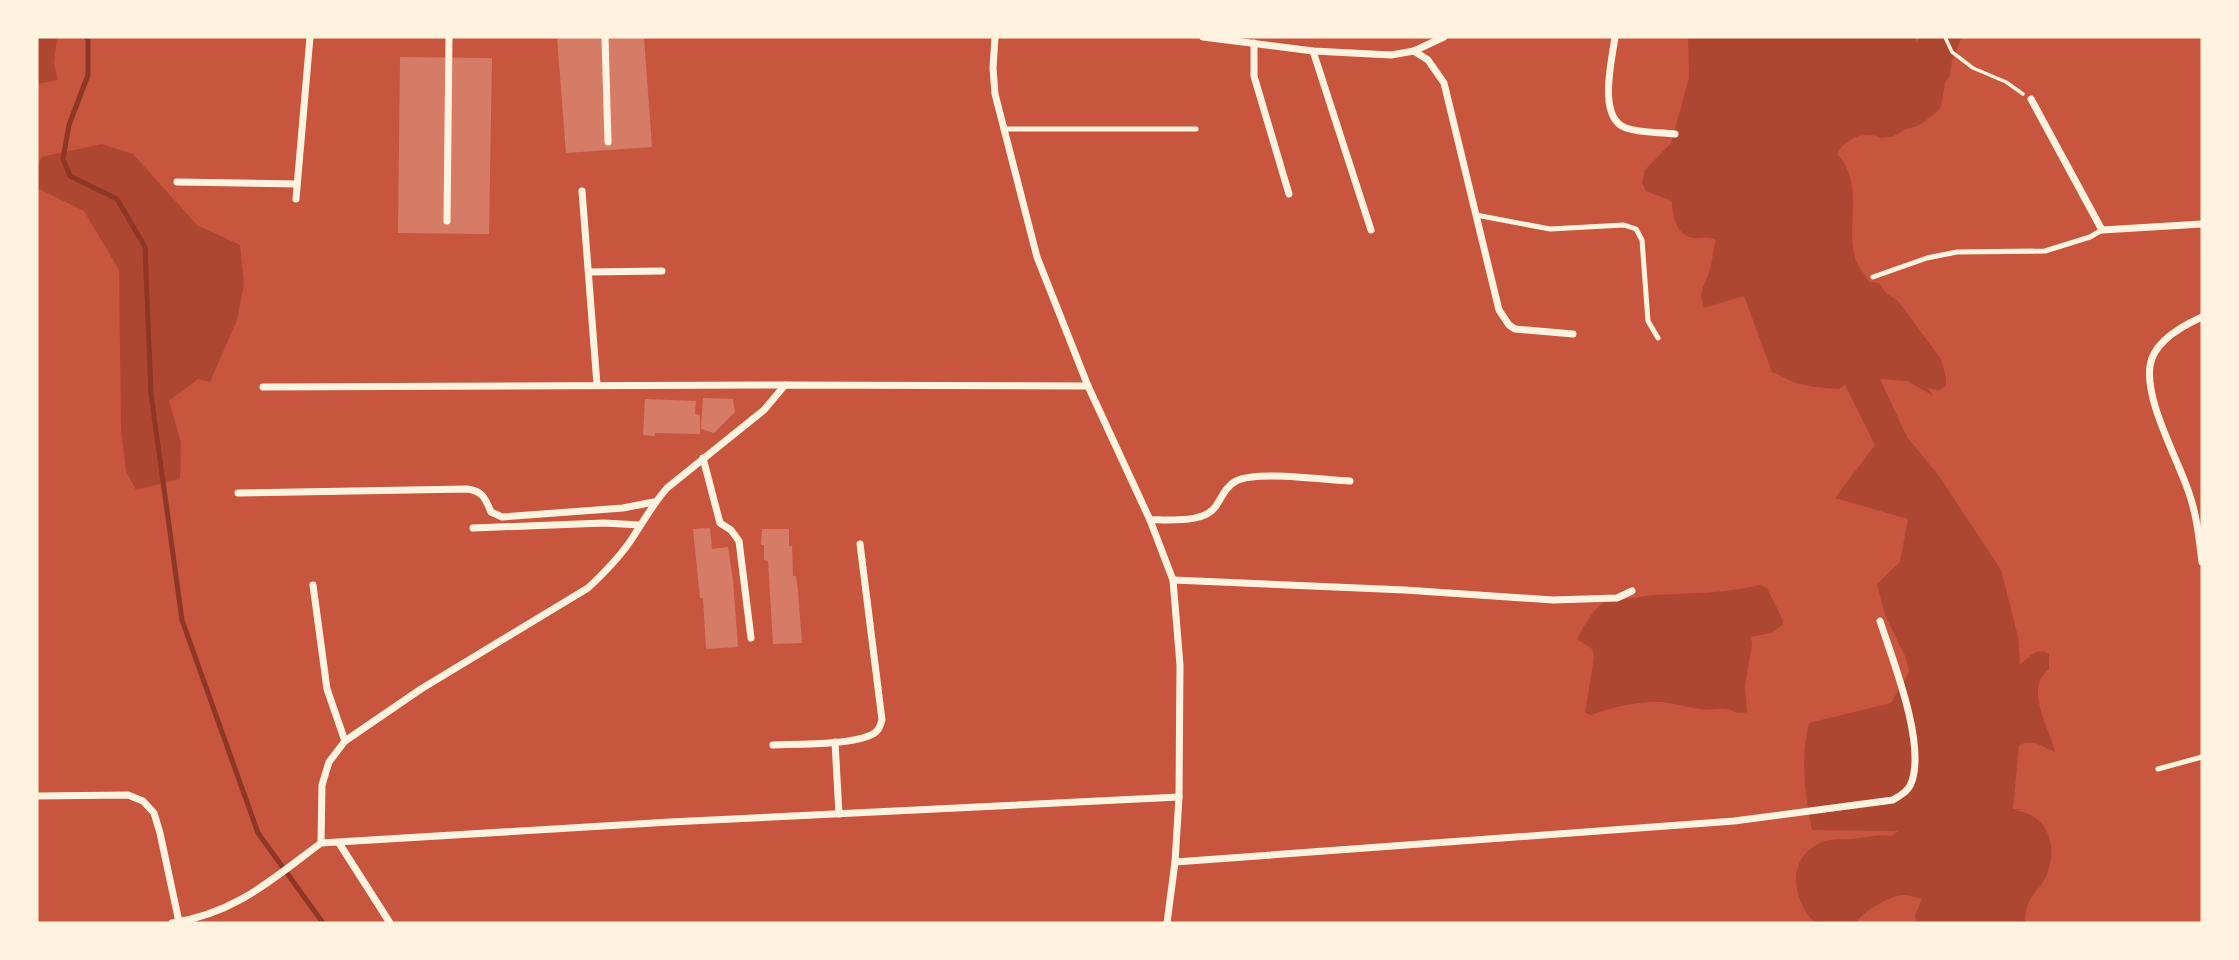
<svg xmlns="http://www.w3.org/2000/svg" width="2239" height="960" font-family="Poppins,sans-serif">
<rect width="100%" height="100%" fill="#c8553d"/>
<g fill="#ae4732">
<path d="M37,37h20l-3,26 4,17 -21,4z"/>
<path d="M1688,37h228v6l3,-6h43l-10,23 -2,15 -5,8 -4,24 -4,5 -19,14 -12,3 -14,8 -12,1c-15,-9 -36,2 -43,16 27,29 10,67 17,100 2,11 10,18 15,28l10,1 7,10 12,8 43,58 5,19v8l-7,4 -11,-2 5,8 -25,-15 -28,-2 27,58 32,39 62,94 17,67 2,27c11,-6 14,-18 29,-10v15c-26,20 1,59 6,83 -14,-5 -21,-14 -36,-7l-6,64h8l-6,2c31,1 44,35 32,63 -9,21 -22,21 -22,49h-108l-2,-8 7,-16c-5,-1 -12,-4 -17,-4 -14,-1 -43,17 -49,28h-41c-25,-25 -29,-70 11,-82 10,-3 22,-1 33,-3 12,-1 20,-4 32,-2l7,-5 -86,-1c-7,-36 -12,-71 -3,-107l82,-20 18,-31 -3,-14 -21,-43 -8,-31 23,-22 8,-43 -73,-21 40,-53 -30,-60 -6,4c-14,-1 -32,-2 -46,-7 -7,-3 -13,-7 -21,-10l-28,-76 -40,12c-7,-20 2,-22 6,-39 3,-10 3,-20 6,-29 -9,-4 -14,-1 -22,-2 -18,-2 -22,-23 -22,-37l-26,-10 -4,-8 3,-13 26,-27 18,-65z"/>
<path d="M102,144l31,10 64,71 43,20 4,39 -7,36 -27,62 -12,-3 -29,22 12,41 -1,37 -44,11 -10,-19 -5,-42 -2,-159 -35,-59 -47,-23v-19l4,-12z"/>
<path d="M1759,585l8,3 16,32 -1,5 -11,8 -20,4 1,7 -7,42 2,26c-12,3 -12,-2 -21,-3 -9,-1 -18,2 -27,0 -12,-2 -25,-6 -38,-7 -21,-1 -51,5 -70,13l-6,-2 9,-56 -2,-8 -15,-10c8,-15 15,-29 30,-39 16,1 32,-4 48,-5 35,-2 69,-1 104,-10z"/>
</g>
<g fill="none" stroke-linecap="round" stroke-linejoin="round">
<path stroke="#8f3625" stroke-width="5" d="M86,37l2,3v35l-19,50 -6,34 7,17 47,23 28,48 6,147 31,226 76,213 65,90"/>
</g>
<g fill="#d67c66">
<path d="M557,37h87l8,110 -86,6z"/>
<path d="M400,57l92,1 -3,176 -91,-1z"/>
<path d="M703,398l30,1 2,13 -21,21 -13,-4z"/>
<path d="M645,399l51,2 -1,13 5,1v19l-45,-1v3l-12,-1z"/>
<path d="M710,528l2,21 16,-2 5,33 5,67 -32,2 -3,-51h-3l-7,-69z"/>
<path d="M762,529h27v17h3l1,30h3l2,16 4,51 -29,1 -5,-83 -4,-1v-15h-3z"/>
</g>
<g fill="none" stroke-linecap="round" stroke-linejoin="round">
<path stroke="#fff3e0" stroke-width="3.5" d="M1945,37l7,15 21,16 33,14 17,12"/>
<g stroke="#fff3e0" stroke-width="5">
<path d="M1003,129h193"/>
<path d="M1476,215l74,14 74,-4 12,4 6,11 6,81 10,17"/>
<path d="M1873,277l54,-19 30,-6 88,-1 45,-14 12,-7"/>
<path d="M2158,769l44,-12"/>
</g>
<g stroke="#fff3e0" stroke-width="7">
<path d="M605,37l3,105"/>
<path d="M995,37l-2,31 2,26 42,163 51,129 62,134 23,60 7,85 -1,132 -4,65 -8,61"/>
<path d="M1203,37l110,14 78,4 23,-4 30,-14"/>
<path d="M1615,37c-3,23 -18,81 11,91 14,5 34,4 49,6"/>
<path d="M1254,43v33l35,118"/>
<path d="M1313,51l58,179"/>
<path d="M1414,51l14,9 16,23 55,227 10,15 6,4 58,5"/>
<path d="M2031,99l71,131 100,-6"/>
<path d="M177,182l120,2"/>
<path d="M582,191l15,194"/>
<path d="M296,199l14,-162"/>
<path d="M447,221l2,-184"/>
<path d="M589,272l73,-1"/>
<path d="M2202,317c-20,9 -49,25 -52,49 -5,36 28,93 39,127 8,23 10,45 13,69"/>
<path d="M263,387l522,-2"/>
<path d="M703,458l17,65 11,7 8,11 12,97"/>
<path d="M238,493l229,-4c16,2 18,9 24,23l11,5 121,-9 31,-6"/>
<path d="M1150,520c19,-1 54,4 66,-14 6,-9 10,-20 20,-25 20,-11 89,-1 114,0"/>
<path d="M473,528l131,-5 36,2"/>
<path d="M1173,580l232,10 148,10 64,-2 15,-7"/>
<path d="M313,585l14,104 18,52"/>
<path d="M835,742l4,72"/>
<path d="M773,745c25,-1 80,0 100,-11 6,-3 7,-8 9,-14l-22,-176"/>
<path d="M37,796l91,-1 15,6 11,12 6,20 19,89"/>
<path d="M321,843l1,-58 7,-23 16,-21 76,-52 167,-101c15,-14 29,-28 41,-45 13,-19 23,-38 38,-55l97,-78 21,-25 303,1"/>
<path d="M321,843l349,-21 509,-25"/>
<path d="M339,843l51,80"/>
<path d="M1175,862l559,-41 159,-21c8,-5 16,-9 19,-19 13,-40 -19,-120 -32,-160"/>
<path d="M172,923c64,-10 99,-43 149,-80"/>
</g>
</g>
<rect width="2239" height="960" fill="none" stroke="#fff3e0" stroke-width="77"/>
</svg>
